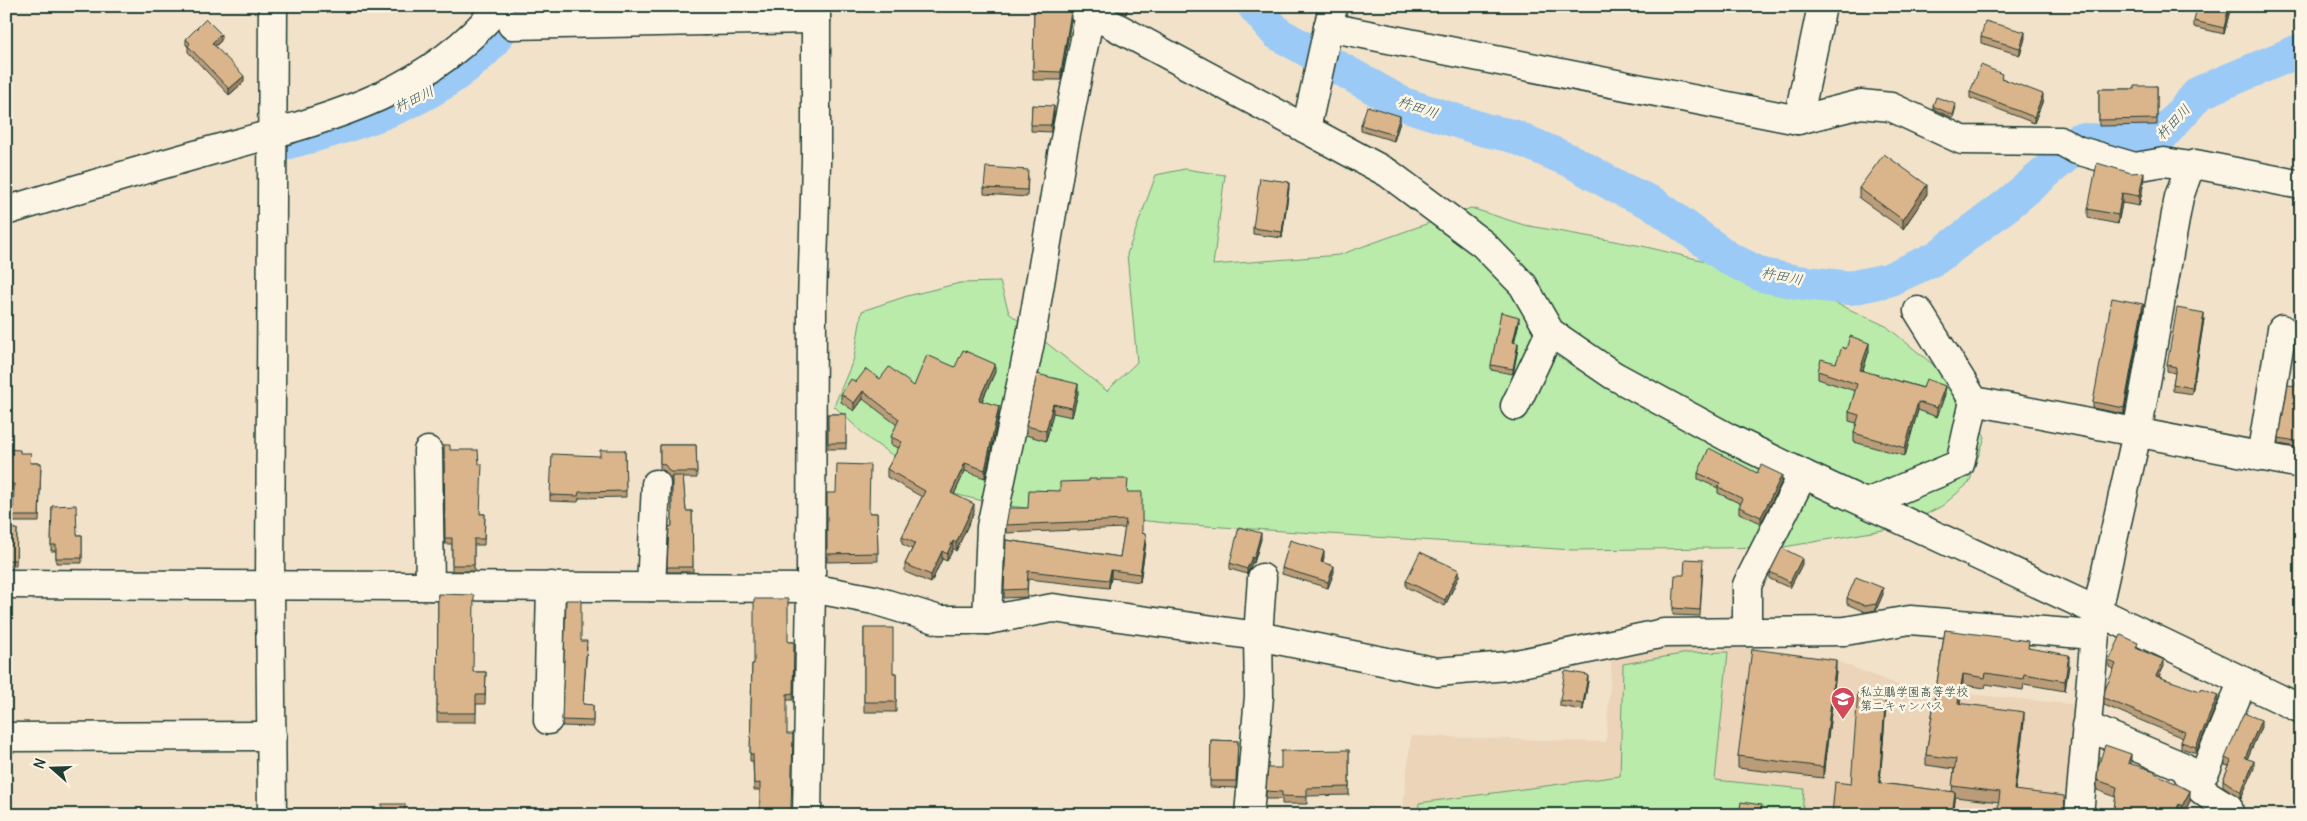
<svg xmlns="http://www.w3.org/2000/svg" width="2307" height="821" font-family="Delius,'Klee One',sans-serif">
<rect width="100%" height="100%" fill="#f2e2ca"/>
<filter id="ink" filterUnits="userSpaceOnUse"><feTurbulence type="fractalNoise" baseFrequency=".02" numOctaves="2"/><feDisplacementMap in="SourceGraphic" scale="10" xChannelSelector="R" yChannelSelector="G"/><feConvolveMatrix kernelMatrix="1 2 1 2 8 2 1 2 1" color-interpolation-filters="sRGB"/></filter>
<g filter="url(#ink)">
<path fill="#ebd4b7" d="M1684,642l142,15 80,31 174,17 -10,110h-668l9,-79 195,6 6,-87z"/>
<g fill="#baebaa" stroke="#6c946f">
<path d="M1185,169l40,6 -12,90 126,-10 132,-47 53,17 118,21 143,34 101,46 72,59 27,52 -16,46 -27,23 -41,21 -117,20 -211,3 -397,-26 -177,-19 -53,-13 -77,-53 -35,-33 20,-48 8,-47 45,-15 53,-13 40,-1 9,31 98,78 30,-29 -10,-108 29,-79z"/>
<path d="M1728,652l-13,128 89,9 -2,26h-384l1,-12 201,-27 3,-112 65,-11z"/>
</g>
<g fill="none" stroke-linecap="round" stroke-linejoin="round">
<g stroke="#9bcaf6" stroke-width="34">
<path d="M1254,6l23,27 126,71 82,26 28,6 60,26 44,25 37,17 74,54 34,17 35,7 53,6 38,-8 48,-22 71,-53 61,-51 10,-14 78,2 43,-49 102,-43"/>
<path d="M285,143c73,-20 143,-38 200,-93 12,-11 21,-30 31,-44"/>
</g>
<defs>
<g id="minor">
<path d="M705,6v15l111,-2"/>
<path d="M1077,6l311,167 95,71 40,41 27,47 63,43 116,63 74,36 294,137 204,98"/>
<path d="M512,25l193,-4"/>
<path d="M1328,27l470,93 63,-16 30,3 71,33 99,1 16,9 58,17 29,-5 26,4 5,-2 106,21"/>
<path d="M1798,120l24,-114"/>
<path d="M1306,129l27,-123"/>
<path d="M6,211c67,-21 133,-40 200,-59 111,-31 217,-52 293,-146"/>
<path d="M1918,311l56,90"/>
<path d="M1515,406l35,-74"/>
<path d="M428,451l2,135"/>
<path d="M2261,457l21,-128"/>
<path d="M1867,503l93,-39 14,-63 327,63"/>
<path d="M6,584l805,4 63,12 65,20h48l66,-12 205,28 179,36 70,-6 157,-33 181,-2 65,-11 184,15"/>
<path d="M651,587l5,-103"/>
<path d="M987,620l4,-93 39,-185 32,-188 28,-140"/>
<path d="M1747,632v-47l56,-111"/>
<path d="M548,720l3,-134"/>
<path d="M2086,726l98,41c11,21 23,28 44,40l1,8"/>
<path d="M6,737l266,-1"/>
<path d="M2191,781l14,-9 38,-91"/>
<path d="M272,815l-2,-230 3,-579"/>
<path d="M807,815l4,-227 1,-284 4,-142v-156"/>
<path d="M1249,815l10,-119 -1,-60 4,-58"/>
<path d="M2079,815l18,-204 40,-178 42,-236 11,-31"/>
</g>
</defs>
<use href="#minor" stroke="#1f3d34" stroke-width="31"/>
<use href="#minor" stroke="#fcf5e5" stroke-width="28"/>
</g>
<g fill="#bb9c78" stroke="#1f3d34">
<path d="M1034,6l37,14 -10,60h-28z"/>
<path d="M1110,6h19l-3,8z"/>
<path d="M2230,6v4l-6,24 -30,-7v-6z"/>
<path d="M1981,37l44,1 -5,17 -39,-12z"/>
<path d="M186,39l35,2 -6,5 29,36 -15,13 -41,-43v-6l-2,-1z"/>
<path d="M2002,78l41,22 -9,23 -64,-25v-6z"/>
<path d="M2157,86v39l-58,1v-37h36z"/>
<path d="M1032,105l22,7 -3,20 -20,-1z"/>
<path d="M1933,106l23,1 -3,11 -20,-9z"/>
<path d="M1400,122l-6,19 -33,-10v-6z"/>
<path d="M1028,176l-1,21 -43,-3v-6z"/>
<path d="M2144,181l-5,25 -17,-3 -4,21 -30,-6v-9z"/>
<path d="M1289,188l-7,50 -29,-4v-6z"/>
<path d="M1859,188l68,6 -24,35 -44,-31z"/>
<path d="M2143,310l-19,104 -31,-6v-6z"/>
<path d="M2204,319l-12,75 -19,-3v-7l2,-11 -8,-2v-6z"/>
<path d="M1519,322l-5,20 4,6 -5,26 -22,-4v-5z"/>
<path d="M2301,332v24l-4,-1v-7z"/>
<path d="M1846,349l23,2 -6,20 82,23 -8,23 -19,-7 -13,46 -51,-14v-9l3,-10 -8,-2v-9l6,-21 -37,-12v-8l18,-8z"/>
<path d="M2301,358v90l-22,-4v-6l16,-52z"/>
<path d="M955,367l40,5 -13,29 17,13 -14,64 -20,-7 -11,23 20,18 -18,39 -3,-2 -6,12 -5,-2 -11,24 -26,-11v-8l7,-15 -10,-5v-7l20,-40 -35,-20v-8l12,-21 -8,-3v-8l6,-12 -34,-26 -9,12 -13,-9v-8l15,-12 24,-3 34,7z"/>
<path d="M1037,374l41,19 -6,24 -19,-4 -7,28 -20,-6v-9z"/>
<rect x="828" y="414" width="18" height="35"/>
<path d="M444,445l6,5 30,64h5l-1,31h-10v26h-22v-27h-7z"/>
<path d="M660,445h36l1,33h-14l3,33h6l1,61h-26l2,-45 3,-1v-48h-2l-5,-7 -5,-2z"/>
<path d="M6,449l14,4 10,10h11l-2,59h-26l1,-32h-5v-8h-3z"/>
<path d="M625,450l1,47 -47,1 -1,4 -28,-1v-6l50,-39z"/>
<path d="M1698,473h59l25,8 -21,42 -22,-10v-6l2,-3 -23,-11v-5l-20,-9z"/>
<path d="M1060,491l68,1 18,50 -6,40 -29,-4 -2,10 -81,-9 -1,18 -23,1 2,-58 114,17 5,-29 -119,5v-8z"/>
<path d="M827,493l42,20h8l1,48 -51,1z"/>
<path d="M52,506l25,29h5v28h-26v-12h-5z"/>
<path d="M6,529h11l-1,37h-10z"/>
<path d="M1261,539l-7,24h-2l-5,11 -17,-5v-6z"/>
<path d="M1324,557l-1,5 11,10 -6,16 -46,-14v-6z"/>
<path d="M1802,564l-12,24 -20,-9v-7z"/>
<path d="M1703,567l-3,49 -27,-1v-7l11,-33z"/>
<path d="M1459,576l-14,30 -39,-19v-6z"/>
<path d="M438,594l35,78h13l-1,32h-9v18h-39z"/>
<path d="M1883,594l-7,16 -11,2 -18,-8v-6z"/>
<path d="M566,600l15,41 6,6 -4,57 10,1v22l-31,-1z"/>
<path d="M864,628l29,45h3v39h-32z"/>
<path d="M1945,630l84,18 40,17 -4,26 -41,-7 -1,6 -37,-6 -1,4 -22,-3 -3,19 64,18 -9,68 -16,12 -44,-5v5l-104,-18 35,-80 -6,79 72,9 2,-23 -28,-4v-10z"/>
<path d="M788,642h6l-1,58h-6l-27,114v-24h-6l-1,-29h-3l2,-97h2z"/>
<path d="M2138,649l26,17 -5,11 59,24 -22,52 -15,-5v-6l2,-4 -79,-33v-7l10,-29 -5,-2v-6z"/>
<path d="M1836,672l-13,106 -85,-10v-12z"/>
<path d="M1588,681l-5,29 -23,-4v-6z"/>
<path d="M2261,727l-14,32 7,9 -13,30 -18,-12v-6l6,-14 -4,-1v-7z"/>
<path d="M1211,740l27,1 -2,47 -26,-1z"/>
<path d="M1349,750v45l-42,1v8h-25v-5h-16v-8l15,-23z"/>
<path d="M2131,764l24,10 35,27 -7,14h-70l3,-18 -19,-7v-10z"/>
</g>
<g fill="#997f62" stroke="#1f3d34">
<path d="M1126,6h3l-3,8z"/>
<path d="M2229,6h1v4l-6,24v-6z"/>
<path d="M1071,12v8l-10,60v-8z"/>
<path d="M2025,32v6l-5,17v-7z"/>
<path d="M221,34v7l-9,8v-6z"/>
<path d="M244,76v6l-15,13v-6z"/>
<path d="M2043,94v6l-9,23v-6z"/>
<path d="M1054,106v6l-3,20v-7z"/>
<path d="M1400,116v6l-6,19v-6z"/>
<path d="M2144,172v9l-5,25v-10z"/>
<path d="M1289,182v6l-7,50v-6z"/>
<path d="M1927,185v9l-24,35v-9z"/>
<path d="M2122,193v10l-4,21v-9z"/>
<path d="M2143,304v6l-19,104v-6z"/>
<path d="M2204,313v6l-12,75v-6z"/>
<path d="M1519,317v5l-6,25v-5z"/>
<path d="M1518,343v5l-5,26v-5z"/>
<path d="M1869,343v8l-9,27v-8z"/>
<path d="M995,364v8l-16,35v-7z"/>
<path d="M1078,384v9l-6,24v-9z"/>
<path d="M1945,386v8l-8,23v-9z"/>
<path d="M863,391v8l-9,12v-8z"/>
<path d="M1918,402v8l-13,46v-8z"/>
<path d="M1053,404v9l-7,28v-10z"/>
<path d="M999,406v8l-14,64v-8z"/>
<path d="M965,463v8l-14,30v-8z"/>
<path d="M1782,475v6l-21,42v-6z"/>
<path d="M974,504v8l-18,39v-8z"/>
<path d="M1261,533v6l-7,24v-5z"/>
<path d="M1146,534v8l-6,40v-8z"/>
<path d="M953,541v8l-6,12v-7z"/>
<path d="M942,551v8l-11,24v-8z"/>
<path d="M1324,551v6l-3,11v-6z"/>
<path d="M1252,557v6l-5,11v-5z"/>
<path d="M1802,558v6l-12,24v-6z"/>
<path d="M1334,566v6l-6,16v-6z"/>
<path d="M1111,570v8l-2,10v-8z"/>
<path d="M1459,570v6l-14,30v-6z"/>
<path d="M1883,588v6l-7,16v-6z"/>
<path d="M2069,655v10l-4,26v-10z"/>
<path d="M1836,660v12l-13,106v-11z"/>
<path d="M2164,660v6l-8,16v-6z"/>
<path d="M1963,674v11l-5,29v-11z"/>
<path d="M1588,675v6l-5,29v-6z"/>
<path d="M1886,694v10l-7,89v-10z"/>
<path d="M2218,695v6l-22,52v-6z"/>
<path d="M2024,712v10l-10,78v-10z"/>
<path d="M2261,720v7l-16,37v-6z"/>
<path d="M2131,754v10l-3,-1z"/>
<path d="M2254,761v7l-13,30v-6z"/>
<path d="M2190,791v10l-7,14h-1v-9z"/>
<path d="M1955,792v10l-2,13h-1z"/>
<path d="M2179,804v11h-5z"/>
</g>
<g fill="#dab58c" stroke="#1f3d34">
<path d="M1034,6h30l7,6 -10,60 -28,-1z"/>
<path d="M2197,6h32l-5,22 -30,-7z"/>
<path d="M206,19l15,15 -9,9 32,33 -15,13 -41,-43 2,-3 -4,-4z"/>
<path d="M1985,21l40,11 -5,16 -39,-11z"/>
<path d="M1981,65l21,9 -1,4 42,16 -9,23 -64,-25z"/>
<path d="M2135,86h22v33l-58,1v-31h36z"/>
<path d="M1936,97l20,7 -3,11 -20,-9z"/>
<path d="M1032,105l22,1 -3,19h-20z"/>
<path d="M1367,106l33,10 -6,19 -33,-10z"/>
<path d="M1884,154l43,31 -24,35 -44,-32z"/>
<path d="M2097,163l34,10 13,-1 -5,24 -17,-3 -4,22 -30,-6z"/>
<path d="M986,167l42,3 -1,20 -43,-2z"/>
<path d="M1260,178l29,4 -7,50 -29,-4z"/>
<path d="M2112,298l31,6 -19,104 -31,-6z"/>
<path d="M2177,308l27,5 -12,75 -19,-4 3,-17 -9,-2z"/>
<path d="M1501,312l18,5 -6,25 5,1 -5,26 -22,-4z"/>
<path d="M2301,332v17l-4,-1z"/>
<path d="M1850,336l19,7 -9,27 63,18 3,-9 19,7 -8,22 -19,-6 -13,46 -51,-15 5,-18 -10,-3 8,-28 -39,-13 3,-12 15,4 6,-16 4,2z"/>
<path d="M963,350l32,14 -16,36 20,6 -14,64 -20,-7 -14,30 23,11 -18,39 -3,-2 -6,13 -5,-3 -11,24 -26,-11 10,-21 -13,-6 23,-46 -38,-22 15,-27 -11,-5 8,-18 -36,-28 -9,12 -13,-9 10,-15 5,3 10,-13 14,10 9,-12 25,19 13,-31 28,12z"/>
<path d="M2301,358v84l-22,-4 9,-53 7,1z"/>
<path d="M1037,374l41,10 -6,24 -19,-4 -7,27 -20,-5z"/>
<rect x="828" y="414" width="18" height="29"/>
<path d="M444,445h6v5h28l1,14h3l-2,50h5l-1,25h-10v26h-22v-27h-7z"/>
<path d="M660,445h36l1,27h-27l-5,-7 -5,-2z"/>
<path d="M1709,448l48,25 4,-8 21,10 -21,42 -22,-10 4,-8 -25,-12 2,-4 -22,-10z"/>
<path d="M6,449l14,1v3h11l-1,10h11l-2,53h-26l1,-32h-5v-8h-3z"/>
<path d="M600,450h25l1,41 -47,1 -1,4 -28,-1 2,-41 48,2z"/>
<path d="M837,464l33,1 -1,48h8l1,40 -51,1v-61h9z"/>
<path d="M672,476h11l3,35h6l1,56h-26l2,-40 3,-1z"/>
<path d="M1089,479h39l-1,13h15v41l4,1 -6,40 -29,-4 -2,10 -81,-9 -1,18 -23,1 2,-50 114,17 6,-37 -120,5 3,-17h19l1,-18 31,1v-9l29,-1z"/>
<path d="M76,505l1,30h5v23h-26v-13h-5l1,-39z"/>
<path d="M1239,527l22,6 -7,25 -2,-1 -5,12 -17,-6z"/>
<path d="M6,529h11l-1,31h-10z"/>
<path d="M1290,540l34,11 -3,11 13,4 -6,16 -46,-14z"/>
<path d="M1782,548l20,10 -12,24 -20,-10z"/>
<path d="M1420,552l39,18 -14,30 -39,-19z"/>
<path d="M1685,559l18,1 -3,50 -27,-2 2,-33h9z"/>
<path d="M1856,577l27,11 -7,16 -11,2 -18,-8z"/>
<path d="M438,594l36,1 -1,77h13l-1,23h-9v18h-39z"/>
<path d="M754,599h34v43h6l-1,51 -6,1v40h6l-2,74 2,7h-42l9,-1v-31l-6,1 -1,-30h-3l2,-90h2z"/>
<path d="M566,600h15v41h6l-4,63 10,1v16l-31,-1z"/>
<path d="M864,628h29v45h3v29h-32z"/>
<path d="M1945,630l84,11 -1,7 41,7 -4,26 -41,-7 -1,5 -37,-6 -1,5 -22,-4 -5,29 66,9 -10,78 50,6 1,17 3,2h-71l3,-23 -48,-6 4,-27 -30,-4z"/>
<path d="M2121,635l17,8 -2,5 28,12 -8,16 44,15 1,-2 17,6 -22,52 -15,-5 4,-10 -81,-34 1,-8 11,-26 -7,-3z"/>
<path d="M1752,649l84,11 -13,107 -85,-11z"/>
<path d="M1565,671l23,4 -5,29 -23,-4z"/>
<path d="M1858,692l28,2 -7,89 76,9 -3,23h-120l3,-33 16,2z"/>
<path d="M2244,713l17,7 -16,38 9,3 -13,31 -18,-12 8,-19 -6,-3z"/>
<path d="M1211,740l27,1 -2,40h-26z"/>
<path d="M2105,745l26,9 -3,9 27,8v2l35,18 -8,15 -3,-2 -5,11h-61l4,-28 -20,-7 1,-13z"/>
<path d="M1349,750v37l-42,1v9l-25,-1v-4l-16,-1 2,-23h13v-17z"/>
<path d="M1741,802l21,3 -2,10h-21z"/>
<rect x="382" y="804" width="23" height="11"/>
</g>
</g>
<defs>
<symbol id="school-pin" viewBox="-11 -11 22 30"><path d="M0 17L-7.5 6A9.5 9.5 0 1 1 7.5 6Z" fill="#d1495b" stroke="#fcf5e5"/><path d="M0-5L7-2L0 1L-7-2ZM-4 1L0 2.5L4 1V4Q0 6-4 4Z" fill="#fff"/></symbol>
</defs>
<g fill-rule="evenodd">
<use href="#school-pin" x="1829" y="685" width="28" height="38"/>
</g>
<g text-anchor="middle" stroke-width="5" stroke-linejoin="round" paint-order="stroke">
<g font-size="12" fill="#1f3d34" stroke="#fcf5e5" text-anchor="start">
<text x="1860" y="696">私立鵬学園高等学校<tspan x="1860" dy="14">第二キャンパス</tspan></text>
</g>
<g font-size="14" font-style="italic" fill="#38595b" stroke="#fcf5e5">
<text transform="translate(414 99) rotate(-26)" y="5">杵田川</text>
<text transform="translate(1418 107) rotate(19)" y="5">杵田川</text>
<text transform="translate(2173 122) rotate(-47)" y="5">杵田川</text>
<text transform="translate(1782 276) rotate(11)" y="5">杵田川</text>
</g>
</g>
<rect width="2307" height="821" fill="none" stroke="#fcf5e5" stroke-width="25"/>
<rect x="12" y="12" width="2282" height="796" fill="none" stroke="#1f3d34" stroke-width="2" filter="url(#ink)"/>
<g transform="translate(52 768) rotate(290)" stroke="#fcf5e5" stroke-width="4" paint-order="stroke">
<path d="M0-4L9 19L0 12L-9 19Z" fill="#1f3d34"/>
<text y="-8" font-size="14" font-weight="bold" text-anchor="middle" fill="#1f3d34">N</text>
</g>
</svg>
